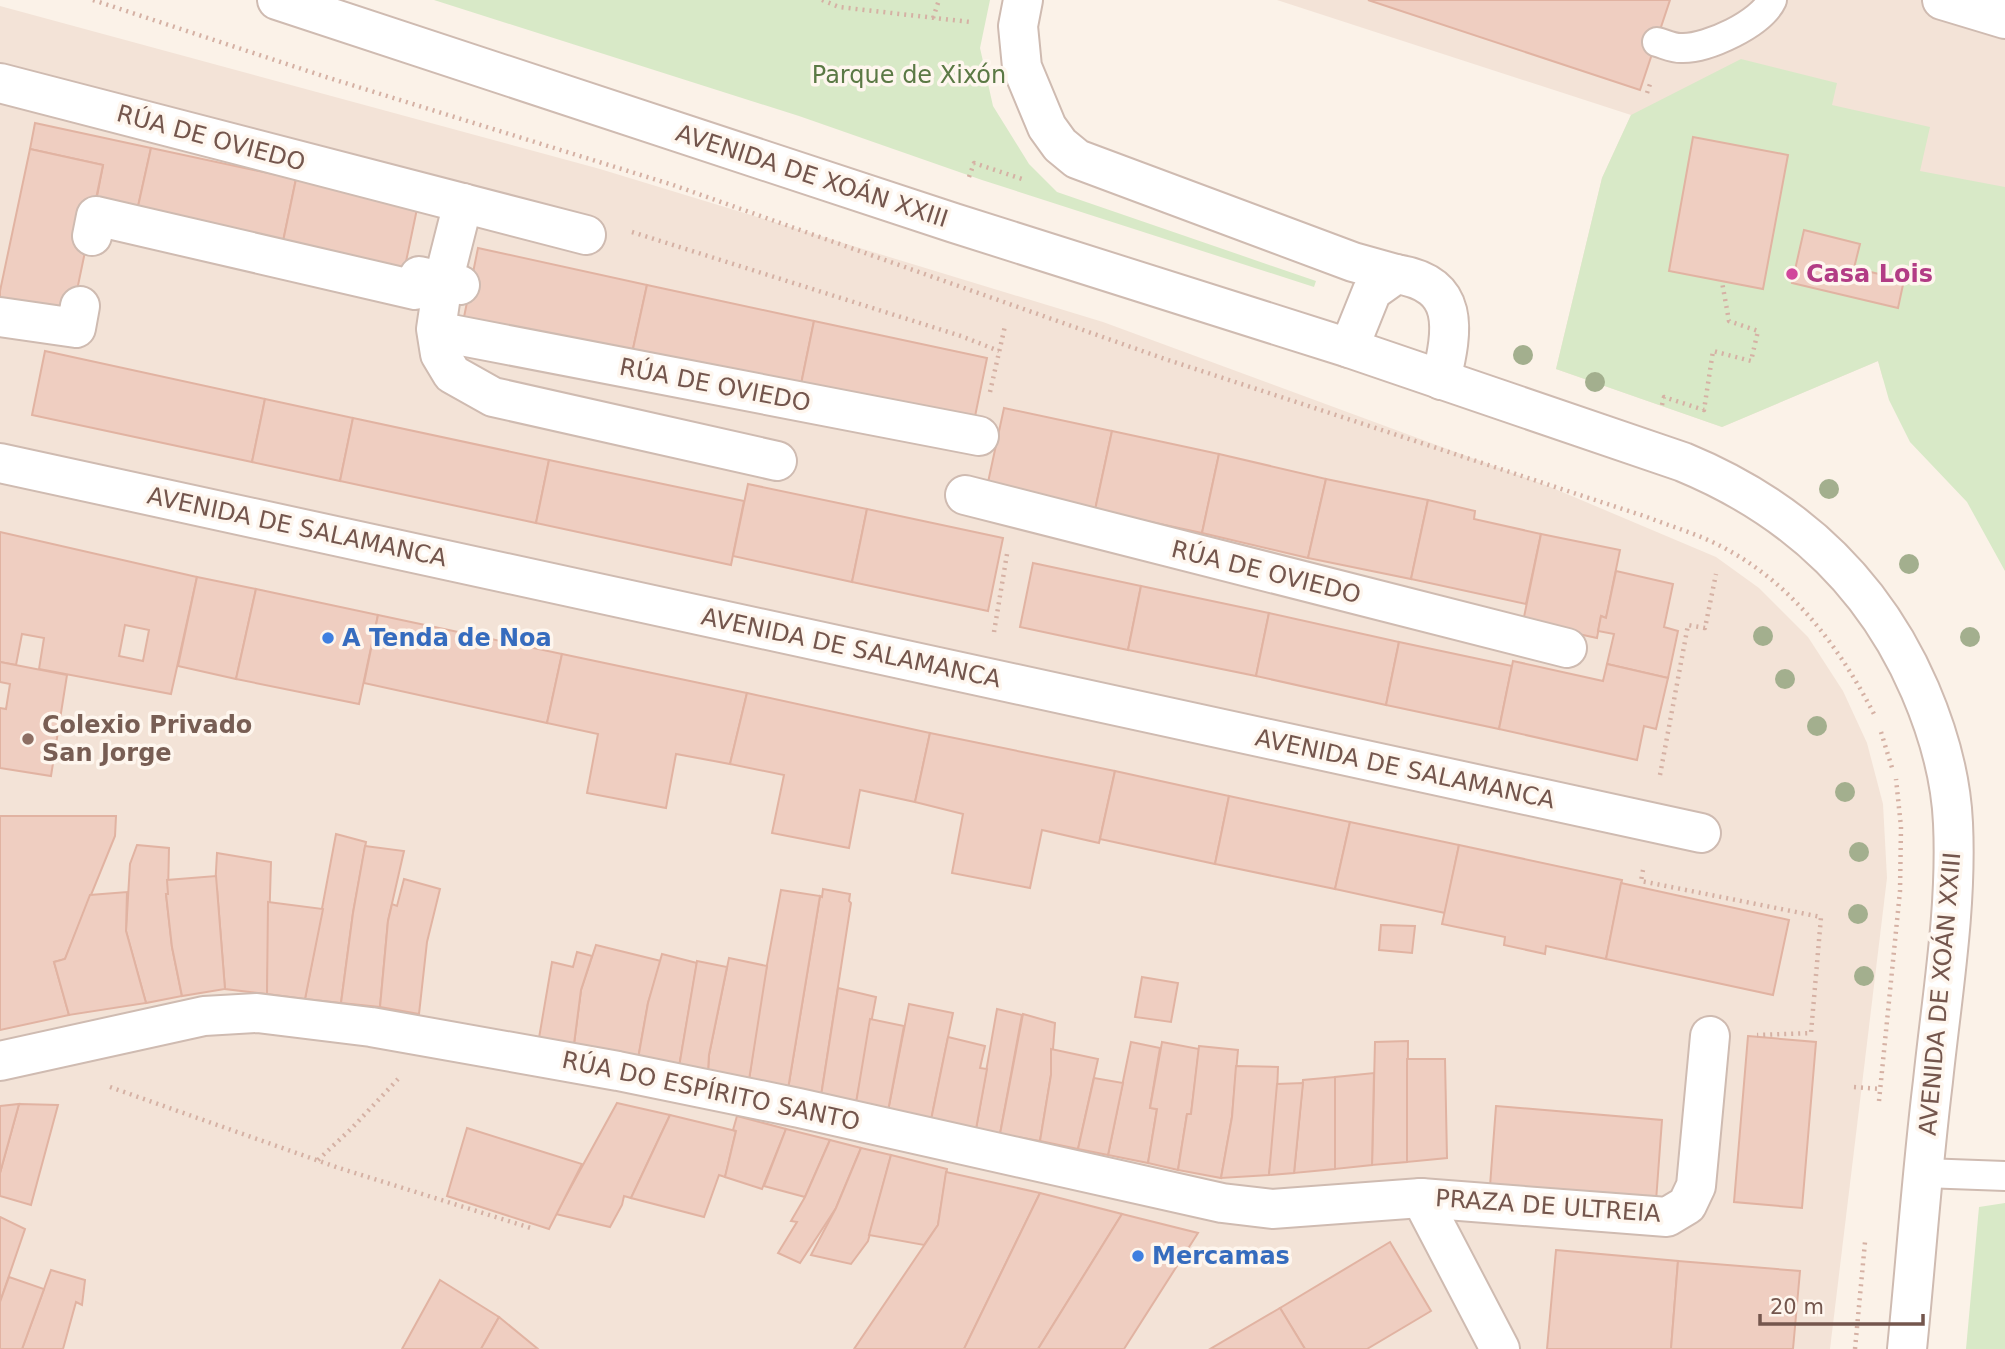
<svg xmlns="http://www.w3.org/2000/svg" width="2005" height="1349" font-family="'DejaVu Sans',sans-serif">
<rect width="100%" height="100%" fill="#fbf2e8"/>
<g fill="#f3e3d7">
<path d="M1277,0h728v422l-122,-43 -5,-18 -156,66 -166,-58 46,-191 29,-63z"/>
<path d="M0,6l600,163 503,153 445,164 168,71 43,31 49,49 35,54 24,52 16,61 4,74 -57,471h-1830z"/>
</g>
<g fill="#d8e9c7">
<path d="M434,0h556l-10,48 13,58 36,58 28,28 259,89 -2,6 -332,-107 -183,-64z"/>
<path d="M1741,59l96,24 -5,22 98,22 -10,44 85,16v384l-38,-69 -57,-60 -21,-42 -11,-39 -156,66 -166,-58 46,-191 29,-63z"/>
<path d="M2005,1203v146h-39l13,-142z"/>
</g>
<g fill="#efcec1" stroke="#e1b3a2" stroke-width="2" fill-rule="evenodd">
<path d="M1368,0h302l-30,90z"/>
<path d="M35,123l116,25 -16,72 -41,-8 9,-47 -73,-16z"/>
<path d="M1693,137l95,18 -25,134 -94,-18z"/>
<path d="M151,148l145,31 -15,72 -146,-31z"/>
<path d="M30,149l73,16 -33,159 -70,-10v-23z"/>
<path d="M296,179l122,25 -15,72 -122,-25z"/>
<path d="M1804,230l56,14 -6,24 50,12 -6,28 -106,-25z"/>
<path d="M478,248l169,37 -16,73 -168,-36z"/>
<path d="M647,285l167,36 -15,73 -168,-36z"/>
<path d="M814,321l173,37 -15,73 -173,-37z"/>
<path d="M45,351l220,48 -13,63 -220,-47z"/>
<path d="M265,399l88,19 -13,63 -88,-19z"/>
<path d="M1004,408l108,23 -17,79 -108,-23z"/>
<path d="M353,418l196,42 -13,63 -196,-42z"/>
<path d="M1112,431l107,23 -17,79 -107,-23z"/>
<path d="M1219,454l107,25 -18,79 -106,-25z"/>
<path d="M549,460l195,41 -13,64 -195,-42z"/>
<path d="M1326,479l102,21 -17,79 -103,-21z"/>
<path d="M748,484l119,25 -15,73 -119,-26z"/>
<path d="M1428,500l47,11 -1,8 67,15 -15,70 -115,-25z"/>
<path d="M867,509l136,29 -15,73 -136,-29z"/>
<path d="M0,532l197,45 -26,117 -132,-25 5,-31 -22,-4 -6,31 -16,-3zM125,625l24,5 -6,31 -24,-5z"/>
<path d="M1541,534l79,16 -14,68 -5,-2 -4,22 -74,-16z"/>
<path d="M1033,563l108,23 -13,64 -108,-23z"/>
<path d="M1616,571l57,13 -9,43 14,4 -10,47 -61,-14 7,-30 -16,-3 3,-15 5,2z"/>
<path d="M197,577l59,12 -20,90 -58,-13z"/>
<path d="M1141,586l128,27 -13,63 -128,-26z"/>
<path d="M256,589l122,26 -19,89 -123,-25z"/>
<path d="M1269,613l130,29 -13,63 -130,-29z"/>
<path d="M378,615l184,39 -15,69 -183,-40z"/>
<path d="M1399,642l113,24 -13,63 -113,-24z"/>
<path d="M562,654l185,39 -17,71 -54,-10 -10,54 -79,-15 11,-59 -51,-11z"/>
<path d="M1513,661l90,20 4,-17 61,14 -12,51 -12,-3 -7,34 -138,-31z"/>
<path d="M0,662l67,13 -16,101 -51,-8v-60l6,1 4,-25 -10,-2z"/>
<path d="M747,693l183,40 -15,69 -55,-12 -11,58 -77,-15 12,-58 -54,-11z"/>
<path d="M930,733l185,38 -16,72 -57,-13 -12,58 -78,-15 11,-59 -48,-12z"/>
<path d="M1115,771l114,25 -14,68 -115,-25z"/>
<path d="M1229,796l121,26 -15,67 -120,-25z"/>
<path d="M0,816h116l-1,20 -50,123 -11,3 15,53 -69,15z"/>
<path d="M1350,822l109,23 -14,68 -110,-24z"/>
<path d="M336,834l30,8 -13,71 -12,90 -36,-4z"/>
<path d="M137,845l32,3 -1,46h-2l6,53 10,49 -36,7 -20,-72 4,-67z"/>
<path d="M1459,845l163,35 -16,79 -60,-13 -1,8 -41,-9 1,-8 -63,-13z"/>
<path d="M365,846l39,5 -16,70 -8,86 -39,-4 12,-90z"/>
<path d="M217,853l54,9 -4,132 -42,-5 -8,-100h-2z"/>
<path d="M216,876l9,113 -43,7 -10,-49 -6,-53h2l-1,-14z"/>
<path d="M404,879l36,10 -13,53 -8,72 -39,-7 8,-86 4,-17 5,2z"/>
<path d="M1621,883l168,37 -16,75 -167,-36z"/>
<path d="M823,889l27,5 -1,7 2,2 -30,193 -33,-7 32,-193 2,1z"/>
<path d="M781,890l39,6 -32,193 -39,-9 11,-78z"/>
<path d="M127,892l-1,39 20,72 -77,12 -15,-53 11,-3 25,-64z"/>
<path d="M268,902l55,7 -18,90 -38,-5z"/>
<path d="M1381,925l34,1 -3,27 -33,-3z"/>
<path d="M596,945l65,16 -13,42 -10,56 -64,-15 7,-54z"/>
<path d="M577,952l15,4 -11,34 -7,54 -35,-6 13,-76 21,5z"/>
<path d="M662,954l35,9 -18,104 -41,-8 10,-56z"/>
<path d="M729,958l38,8 -18,114 -41,-8 1,-17z"/>
<path d="M697,961l30,6 -18,88 -1,17 -29,-5z"/>
<path d="M1142,977l36,6 -7,39 -36,-5z"/>
<path d="M838,988l38,9 -20,106 -35,-7z"/>
<path d="M909,1004l44,9 -22,107 -43,-9z"/>
<path d="M997,1009l25,6 -22,119 -24,-5z"/>
<path d="M1023,1014l32,9 -4,52 -11,66 -40,-7z"/>
<path d="M870,1019l34,7 -16,85 -32,-8z"/>
<path d="M1748,1036l68,6 -14,166 -68,-6z"/>
<path d="M948,1037l37,9 -5,22 7,1 -11,60 -45,-9z"/>
<path d="M1408,1041l-1,121 -35,3 3,-123z"/>
<path d="M1131,1042l29,6 -10,60 7,1 -9,54 -40,-8z"/>
<path d="M1162,1042l37,7 -8,65h-4l-9,56 -30,-7 9,-54 -7,-1z"/>
<path d="M1199,1046l39,4 -6,67 -11,61 -43,-8 9,-56h4z"/>
<path d="M1051,1049l47,10 -20,90 -38,-8 11,-66z"/>
<path d="M1407,1059h38l2,99 -40,4z"/>
<path d="M1236,1066l42,1 -2,53 -7,55 -48,3 11,-61z"/>
<path d="M1374,1073l-2,92 -37,4v-92z"/>
<path d="M1335,1077v92l-41,4 9,-93z"/>
<path d="M1094,1078l29,5 -15,72 -30,-6z"/>
<path d="M1303,1083l-9,90 -25,2 8,-91z"/>
<path d="M617,1103l53,12 -39,83 -7,-2 -2,9 -12,22 -54,-13z"/>
<path d="M19,1104l39,1 -27,100 -31,-9v-23z"/>
<path d="M19,1104l-19,69v-67z"/>
<path d="M1496,1106l166,14 -6,81 -166,-15z"/>
<path d="M670,1115l66,16 -11,46 -6,-2 -15,42 -73,-19z"/>
<path d="M737,1116l49,13 -24,60 -37,-12 11,-46 -3,-1z"/>
<path d="M467,1128l115,36 -33,65 -102,-33z"/>
<path d="M786,1129l44,11 -25,57 -41,-11z"/>
<path d="M830,1140l31,8 -25,60 -36,55 -22,-10 19,-31 -6,-1 14,-24z"/>
<path d="M861,1148l30,7 -23,86 -17,23 -40,-9 25,-47z"/>
<path d="M891,1155l56,14 -9,56 -14,20 -55,-10z"/>
<path d="M946,1172l94,21 -76,156h-110l84,-124z"/>
<path d="M1040,1193l82,21 -84,135h-74z"/>
<path d="M1122,1214l76,19 -74,116h-86z"/>
<path d="M0,1217l25,12 -25,73z"/>
<path d="M1390,1242l41,69 -64,38h-62l-25,-41z"/>
<path d="M1556,1250l122,11 -7,88h-124z"/>
<path d="M1678,1261l122,10 -7,78h-122z"/>
<path d="M51,1270l34,10 -3,25 -6,-3 -13,47h-41z"/>
<path d="M9,1277l35,12 -22,60h-22v-47z"/>
<path d="M440,1280l59,37 -18,32h-79z"/>
<path d="M1280,1308l25,41h-95z"/>
<path d="M499,1317l39,32h-57z"/>
</g>
<g fill="none" stroke-linecap="round" stroke-linejoin="round">
<defs>
<g id="service">
<path d="M1657,42c8,2 17,7 26,6 25,0 78,-24 89,-48"/>
<path d="M1924,1173l81,3"/>
</g>
<g id="pedestrian">
<path d="M92,236l4,-20 319,74 4,-14 41,9"/>
<path d="M0,317l76,11 4,-22"/>
<path d="M451,334l528,102"/>
<path d="M965,495l602,153"/>
</g>
<g id="minor">
<path d="M1023,0l-5,26 4,41 25,60 13,18 17,14 276,103 43,12"/>
<path d="M1942,0l63,19"/>
<path d="M0,83l586,152"/>
<path d="M463,203l-20,79 -7,47 4,25 12,20 41,23 284,64"/>
<path d="M1349,348l23,-57 24,-17c65,10 57,55 45,106"/>
<path d="M0,463l1701,370"/>
<path d="M0,1061l204,-45 53,-3 114,14 247,44 181,37 423,95 50,6 149,-11 246,19 20,-12 9,-19 14,-150"/>
<path d="M1421,1198l79,151"/>
</g>
<path id="tertiary" d="M277,0l677,223 395,125 334,114c109,45 190,119 237,228 18,42 31,87 33,133 4,86 -11,172 -20,258 -11,89 -17,179 -26,268"/>
</defs>
<use href="#service" stroke="#cfbbb1" stroke-width="32"/>
<use href="#pedestrian" stroke="#cfbbb1" stroke-width="42"/>
<use href="#minor" stroke="#cfbbb1" stroke-width="42"/>
<use href="#tertiary" stroke="#cfbbb1" stroke-width="42"/>
<g stroke="#d5b1a4" stroke-width="4.5" stroke-dasharray="2 5" stroke-linecap="butt">
<path d="M93,0l233,77 347,108 489,173 485,159c20,8 41,14 61,23 78,35 130,103 168,178"/>
<path d="M822,0l17,7 131,15"/>
<path d="M933,18l6,-18"/>
<path d="M1647,93l3,-9"/>
<path d="M969,177l5,-14 51,17"/>
<path d="M632,232l329,104 38,15"/>
<path d="M990,392l15,-66"/>
<path d="M1662,405l2,-8 40,13 9,-59 38,10 7,-30 -29,-10 -7,-39"/>
<path d="M994,632l13,-78"/>
<path d="M1881,732l12,39"/>
<path d="M1660,775l28,-150 17,3 11,-54"/>
<path d="M1643,870l-2,11 180,36 -10,116 -54,2"/>
<path d="M110,1087l229,81 195,61"/>
<path d="M1854,1087l27,2"/>
<path d="M1879,1101l21,-210 1,-64 -5,-48"/>
<path d="M318,1160l34,-32 46,-49"/>
<path d="M1855,1349l10,-107"/>
</g>
<use href="#service" stroke="#fff" stroke-width="28"/>
<use href="#pedestrian" stroke="#fff" stroke-width="38"/>
<use href="#minor" stroke="#fff" stroke-width="38"/>
<use href="#tertiary" stroke="#fff" stroke-width="38"/>
</g>
<g fill="#a3af8e">
<circle cx="1523" cy="355" r="10"/>
<circle cx="1595" cy="382" r="10"/>
<circle cx="1829" cy="489" r="10"/>
<circle cx="1909" cy="564" r="10"/>
<circle cx="1763" cy="636" r="10"/>
<circle cx="1970" cy="637" r="10"/>
<circle cx="1785" cy="679" r="10"/>
<circle cx="1817" cy="726" r="10"/>
<circle cx="1845" cy="792" r="10"/>
<circle cx="1859" cy="852" r="10"/>
<circle cx="1858" cy="914" r="10"/>
<circle cx="1864" cy="976" r="10"/>
</g>
<circle fill="#d1479c" stroke="#fef6ee" stroke-width="2.5" cx="1792" cy="274" r="7"/>
<g fill="#3f7fe0" stroke="#fef6ee" stroke-width="2.5">
<circle cx="328" cy="638" r="7"/>
<circle cx="1138" cy="1256" r="7"/>
</g>
<circle fill="#8d6e63" stroke="#fef6ee" stroke-width="2.5" cx="28" cy="739" r="7"/>
<g text-anchor="middle" stroke-width="7" stroke-linejoin="round" paint-order="stroke">
<g font-size="24" fill="#5b7945" stroke="#fef6ee">
<text x="909" y="83">Parque de Xixón</text>
</g>
<g font-size="24" fill="#74564d" stroke="#fef6ee">
<text transform="translate(211 138) rotate(15)" y="8">RÚA DE OVIEDO</text>
<text transform="translate(812 176) rotate(18)" y="8">AVENIDA DE XOÁN XXIII</text>
<text transform="translate(715 385) rotate(11)" y="8">RÚA DE OVIEDO</text>
<text transform="translate(297 527) rotate(12)" y="8">AVENIDA DE SALAMANCA</text>
<text transform="translate(1266 572) rotate(14)" y="8">RÚA DE OVIEDO</text>
<text transform="translate(851 648) rotate(12)" y="8">AVENIDA DE SALAMANCA</text>
<text transform="translate(1405 769) rotate(12)" y="8">AVENIDA DE SALAMANCA</text>
<text transform="translate(1940 994) rotate(-85)" y="8">AVENIDA DE XOÁN XXIII</text>
<text transform="translate(711 1091) rotate(12)" y="8">RÚA DO ESPÍRITO SANTO</text>
<text transform="translate(1548 1206) rotate(4)" y="8">PRAZA DE ULTREIA</text>
</g>
<g font-size="24" font-weight="bold" fill="#b23c85" stroke="#fef6ee" text-anchor="start">
<text x="1806" y="282">Casa Lois</text>
</g>
<g font-size="24" font-weight="bold" fill="#366cbe" stroke="#fef6ee" text-anchor="start">
<text x="342" y="646">A Tenda de Noa</text>
<text x="1152" y="1264">Mercamas</text>
</g>
<g font-size="24" font-weight="bold" fill="#785e54" stroke="#fef6ee" text-anchor="start">
<text x="42" y="733">Colexio Privado<tspan x="42" dy="28">San Jorge</tspan></text>
</g>
</g>
<path d="M1760 1314v10h163v-10" fill="none" stroke="#74564d" stroke-width="3.5"/>
<text x="1770" y="1314" font-size="21" fill="#74564d" stroke="#fef6ee" stroke-width="5" paint-order="stroke">20 m</text>
</svg>
